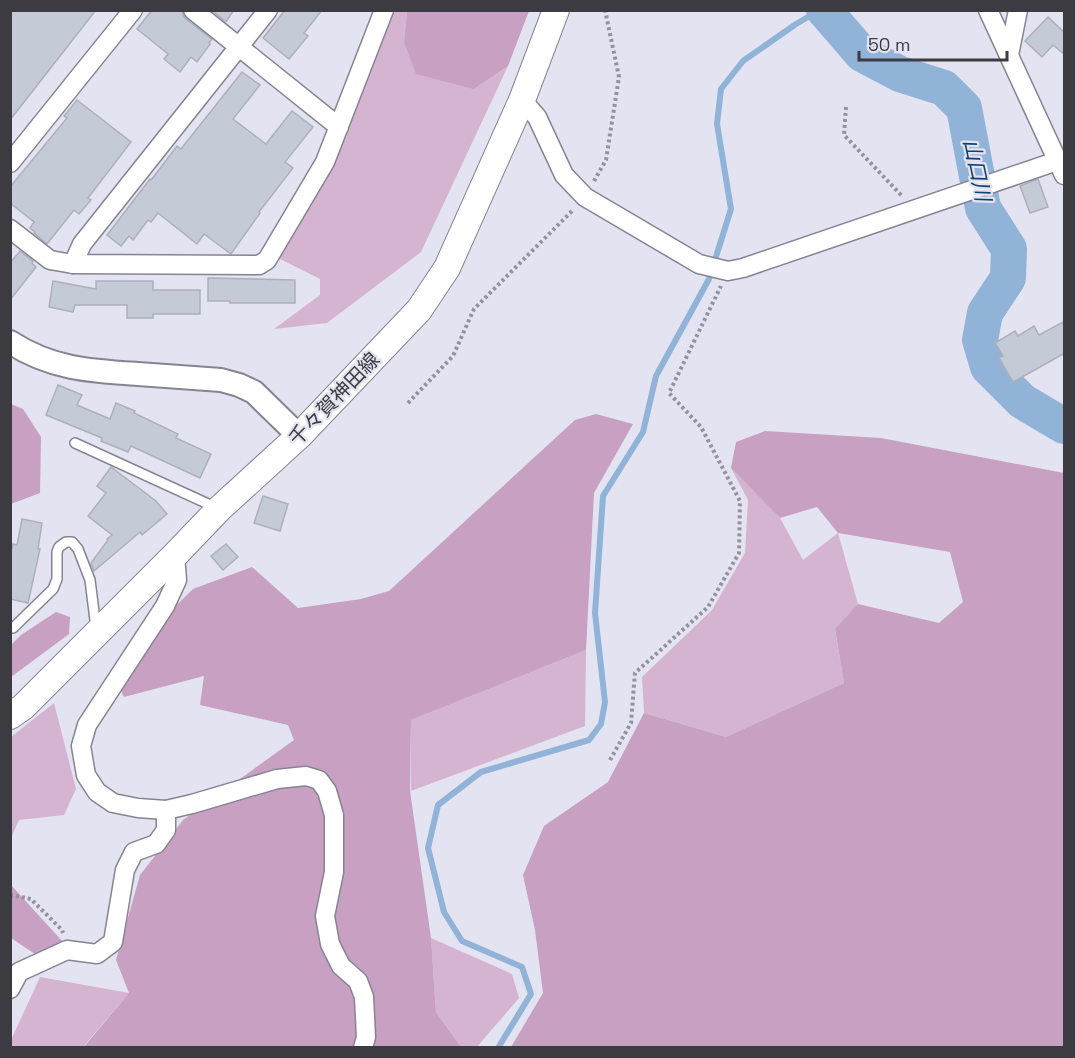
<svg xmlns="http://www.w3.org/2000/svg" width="1075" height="1058" font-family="'Space Grotesk','Noto Sans JP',sans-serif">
<rect width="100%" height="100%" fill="#e4e3f1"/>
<g fill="#d5b4d1">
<path d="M390,11h17l-3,31 70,47 34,-23 -87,186 -94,71 -53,6 46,-34v-16l-42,-21 60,-104z"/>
<path d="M731,468l49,50 23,42 35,-27 20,71 -23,26 9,53 -118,54 -82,-24 -2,-36 70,-67 33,-57 3,-53z"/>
<path d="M586,650l-1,76 -174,65v-71z"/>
<path d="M54,703l22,86 -12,26 -45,5 -8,18v-101z"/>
<path d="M431,938l81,36 7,24 -42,49h-16l-25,-35z"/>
<path d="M40,977l89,16 -46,54 -72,1v-8z"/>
</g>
<g fill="#c7a0c2">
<path d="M407,11v-1l122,1 -21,55 -34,23 -58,-15 -12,-32z"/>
<path d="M11,404l12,5 18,28 -1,56 -29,11z"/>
<path d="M596,414l37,10 -39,69 -8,157 -175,70 -1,71 21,147 5,74 25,35 -378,1 46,-55 -13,-33 24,-85 43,-55 111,-80 -6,-15 -88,-20 4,-29 -80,21 -13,-27 82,-81 59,-22 46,41 63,-9 28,-8 186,-171z"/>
<path d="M765,431l116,7 183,35v574h-553l32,-54 -8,-63 -12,-55 21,-49 64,-44 36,-69 82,24 118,-54 -9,-54 23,-25 81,19 24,-21 -13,-50 -112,-19 -21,-26 -37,11 -49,-50 5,-26z"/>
<path d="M56,612l14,5 -1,17 -58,43v-32l10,-10z"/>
<path d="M10,884l53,58 -25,14 -27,-18z"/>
</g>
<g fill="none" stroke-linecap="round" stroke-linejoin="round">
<path stroke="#91b3d8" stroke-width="6" d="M498,1048l33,-54 -9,-27 -60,-26 -18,-29 -16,-64 10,-43 43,-33 108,-32 12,-16 4,-22 -10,-89 8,-117 40,-64 13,-56 53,-97 22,-70 -14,-85 4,-35 22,-28 53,-37 24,-14"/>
<path stroke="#91b3d8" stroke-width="36" d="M824,10l38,44 38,20 44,14 20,20 19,100 26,41 -1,29 -23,35 -5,27 8,27 34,34 42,25"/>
</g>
<g fill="#c5cad7" stroke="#acb0bd" stroke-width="1.5">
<path d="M10,10h86l-86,110z"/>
<path d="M152,10h30l1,5 3,4 26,20 -3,4 1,1 -13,18 -6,-5 -11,15 -16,-13 4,-5 -31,-25z"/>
<path d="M212,10h22l-8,12z"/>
<path d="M285,10h37l-18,23 4,3 -19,23 -26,-21z"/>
<path d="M1048,17l17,16v22l-12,-10 -11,12 -17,-16z"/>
<path d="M242,72l18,13 -27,34 33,25 26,-33 21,16 -28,35 8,6 -34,44 1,1 -29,41 -27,-20 -7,10 -39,-31 -7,9 -3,-2 -15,20 -4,-4 -8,10 -14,-11 43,-56 1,1 26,-34 4,3z"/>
<path d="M77,100l54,42 -43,56 3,2 -12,14 -5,-4 -27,34 -13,-11 1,-1 -5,-4 4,-6 -24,-19v-16l57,-69 -3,-2z"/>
<path d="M1038,179l10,28 -18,6 -10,-27z"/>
<path d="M20,251l13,10 -1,2 4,4 -26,33v-37z"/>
<path d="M208,278l87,2v23h-65v-2h-22z"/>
<path d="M53,281l43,8v-8h57v9h47v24h-47v4h-26v-13h-52l-2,7 -24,-5z"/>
<path d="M1065,321v32l-52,29 -14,-24 4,-2 -8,-13 20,-12 3,5 16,-10 5,9z"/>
<path d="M58,385l24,10 -5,10 33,14 6,-16 19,8 -1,2 44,21 -2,4 35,16 -11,24 -69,-32 -3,6 -27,-11 1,-3 -56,-23z"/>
<path d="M111,467l45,34 11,13 -25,21 -2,-3 -46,39 -3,-8 17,-23 -1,-1 5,-4 -24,-19 18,-23 -9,-7z"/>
<path d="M263,496l25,8 -8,27 -26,-8z"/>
<path d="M22,519l20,4 -4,26h2l-12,54 -18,-4v-43l3,-12 4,1z"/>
<path d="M226,544l12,13 -15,13 -12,-14z"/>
</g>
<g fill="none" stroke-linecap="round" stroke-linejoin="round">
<defs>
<g id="service">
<path d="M75,443l142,65"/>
<path d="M13,628l40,-39 4,-10v-27l2,-5 7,-5h6l6,7 12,31 6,48"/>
</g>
<g id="minor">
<path d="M193,10l146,117"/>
<path d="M988,10l76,165"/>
<path d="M1009,55l9,-45"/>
<path d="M522,100l15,17 27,58 21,22 114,67 29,7 15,-3 314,-107"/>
<path d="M10,163l123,-153"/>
<path d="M10,229l40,31 23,4 186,1 8,-5 58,-98 59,-152"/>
<path d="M73,264l9,-20 186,-234"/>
<path d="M175,555l2,25 -12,26 -78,119 -6,21 5,29 11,17 16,11 25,5 28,2 26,-6 85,-25 29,-3 13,4 8,11 7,24v57l-9,44 5,28 11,22 17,15 6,16 2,40 -3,11"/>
<path d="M10,989l9,-17 48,-22 30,4 16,-12 12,-72 9,-18 22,-8 10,-14v-20"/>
</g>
<path id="tertiary" d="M10,342c41,27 81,29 128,32 28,2 55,4 83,6l18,5 15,7 45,44"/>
<path id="secondary" d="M10,716l13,-9 152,-152 44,-46 80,-73 120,-126 28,-42 75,-168 34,-90"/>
</defs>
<use href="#service" stroke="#868492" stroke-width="12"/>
<use href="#minor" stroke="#868492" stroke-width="21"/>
<use href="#tertiary" stroke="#868492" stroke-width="26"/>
<use href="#secondary" stroke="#868492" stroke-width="28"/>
<g stroke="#93929d" stroke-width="4" stroke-dasharray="3 3" stroke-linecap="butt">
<path d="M846,107l-2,28 58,61"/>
<path d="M594,181l12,-21 13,-83 -14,-67"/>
<path d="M408,403l45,-47 21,-47 100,-100"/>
<path d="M610,760l21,-37 4,-50 73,-66 31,-54 1,-52 -39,-74 -32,-34 52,-107"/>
<path d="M10,895l21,4 31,31 1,3"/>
</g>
<use href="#service" stroke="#fff" stroke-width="9"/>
<use href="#minor" stroke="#fff" stroke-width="18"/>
<use href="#tertiary" stroke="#fff" stroke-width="22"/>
<use href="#secondary" stroke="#fff" stroke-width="26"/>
</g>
<g text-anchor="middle" stroke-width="4.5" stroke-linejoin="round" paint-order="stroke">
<g font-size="20" fill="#3b3b41" stroke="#e4e3f1">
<text transform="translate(334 399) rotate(-46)" y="7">千々賀神田線</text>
</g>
<g font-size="21" font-style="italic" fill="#104271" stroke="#e4e3f1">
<text transform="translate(977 170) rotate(78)" y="7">山口川</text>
</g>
</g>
<rect width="1075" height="1058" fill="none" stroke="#3b3b41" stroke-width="24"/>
<path d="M859 51v9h148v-9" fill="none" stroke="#3b3b41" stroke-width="3"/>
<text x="868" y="51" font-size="18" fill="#3b3b41" stroke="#e4e3f1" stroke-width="4.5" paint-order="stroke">50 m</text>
</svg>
